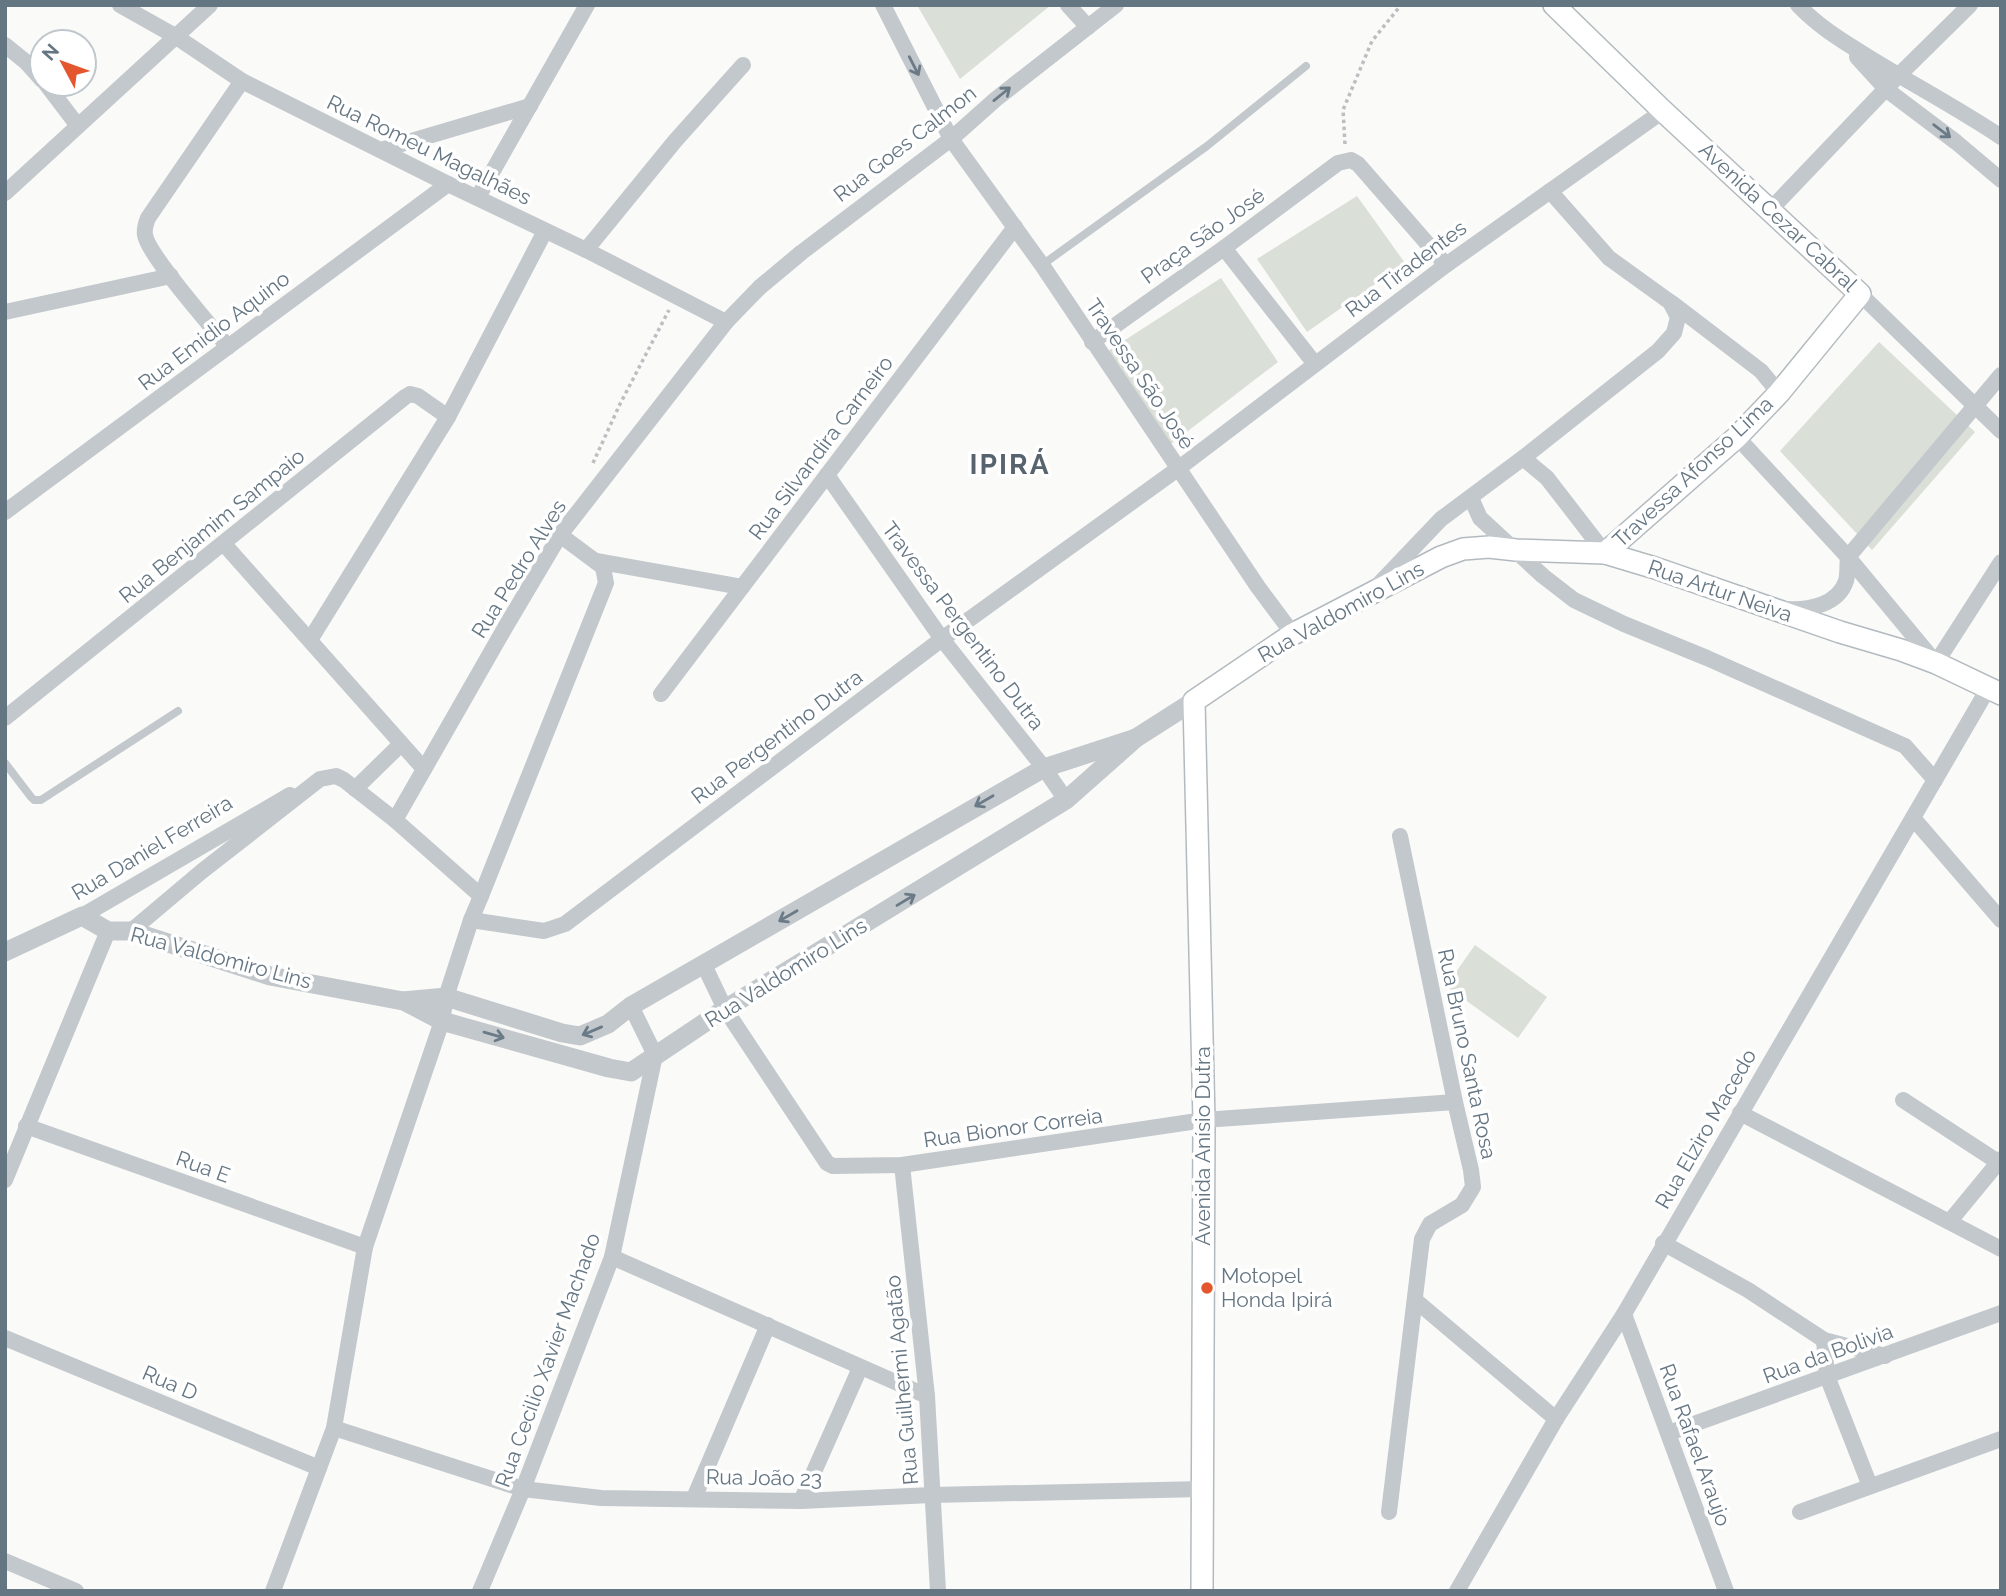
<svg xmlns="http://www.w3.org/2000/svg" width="2006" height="1596" font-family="Raleway,sans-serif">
<rect width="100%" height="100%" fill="#fafaf8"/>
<g fill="#dadfd7">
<path d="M917,5h134l-91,74z"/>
<path d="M1357,196l48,67 -98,69 -50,-73z"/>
<path d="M1221,278l57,84 -107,82 -66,-91z"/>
<path d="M1879,342l96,90 -103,118 -92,-99z"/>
<path d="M1475,945l72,52 -29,41 -72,-52z"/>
</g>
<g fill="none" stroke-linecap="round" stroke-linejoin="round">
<defs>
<g id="secondary">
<path d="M1554,5l109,106 197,183 -81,99 -42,44 -132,116"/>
<path d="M1202,1591l2,-471 -10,-419 99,-67 148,-77 22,-8 26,-2 27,3 89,3 50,15 185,64 61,18 35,13 65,31"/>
</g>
</defs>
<use href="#secondary" stroke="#b3babf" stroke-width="24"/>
<g stroke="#bbbfc2" stroke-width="3.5" stroke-dasharray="3.5 3.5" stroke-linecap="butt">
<path d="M1345,144l-2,-34 29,-69 29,-36"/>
<path d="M593,463l27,-59 49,-94"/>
</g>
<g stroke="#c3c8cc" stroke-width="8">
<path d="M1042,265l165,-119 99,-80"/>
<path d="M5,763l26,34 3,3h7l137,-89"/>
</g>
<g stroke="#c3c8cc" stroke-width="16">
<path d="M120,5l55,31 67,45 206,103 138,66 140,72"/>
<path d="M883,5l68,134 91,126 216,322 35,47"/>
<path d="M1068,5l20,22"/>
<path d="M1798,5c19,20 41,34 64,48 46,29 94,54 139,84"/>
<path d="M5,45l21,17 16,18"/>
<path d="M1857,57l30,33 69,52 45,38"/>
<path d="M46,84l32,42"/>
<path d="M381,150l149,-44"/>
<path d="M5,193l205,-188"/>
<path d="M478,197l109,-192"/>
<path d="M1771,209l127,-133 72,-71"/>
<path d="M1224,248l91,116"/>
<path d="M586,250l89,-109 68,-76"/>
<path d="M1860,294l141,137"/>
<path d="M1672,303l89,68 18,22"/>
<path d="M5,312l166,-36"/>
<path d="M1092,342l132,-94 114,-85 13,-3 7,4 88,101"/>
<path d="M228,347c-16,-20 -80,-92 -83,-112 -1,-6 1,-12 3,-17l94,-137"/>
<path d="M1737,437l111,120 88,106 65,-101"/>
<path d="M1523,458l24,20 58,75"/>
<path d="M827,475l115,164 102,129 22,32"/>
<path d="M1471,498l9,20 63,58 31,24 50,24 83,34 198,88 30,34"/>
<path d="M5,512l443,-328"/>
<path d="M224,544l200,225"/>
<path d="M596,561l146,26"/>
<path d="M1380,583l61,-64 82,-61 135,-107 16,-18 4,-16 -8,-15 -61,-44 -59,-67"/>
<path d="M1787,609c22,1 51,-4 59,-28 2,-7 1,-17 2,-24l153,-182"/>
<path d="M310,640l138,-223 97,-186"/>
<path d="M661,694l354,-467"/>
<path d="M5,718l400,-321 5,-3 8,2 30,21"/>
<path d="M355,789l46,-45"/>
<path d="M1913,818l88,102"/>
<path d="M395,820l111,-194 54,-91 166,-213 34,-35 42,-35 149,-113 45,-40 120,-94"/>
<path d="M481,896l125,-313 -3,-16 -43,-32"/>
<path d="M82,916l208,-121"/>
<path d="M131,931l70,-59 119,-93 16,-3 8,4 51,40 86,76 -10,24"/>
<path d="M704,965l21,44 102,154 6,3 69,-1 302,-45 251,-18"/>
<path d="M1903,1100l95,62"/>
<path d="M1740,1113l261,136"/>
<path d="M26,1126l339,121"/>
<path d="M902,1165l25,231 11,195"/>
<path d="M5,1180l103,-249"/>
<path d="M1950,1221l51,-62"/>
<path d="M1663,1243l85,47 76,50 61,16"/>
<path d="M612,1257l315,139"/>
<path d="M1415,1300l141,119"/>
<path d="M1624,1314l102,277"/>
<path d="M5,1338l314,130"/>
<path d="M1824,1340l3,36 43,110"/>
<path d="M334,1428l189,61 78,9 200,3 131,-6 271,-6"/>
<path d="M1669,1433l332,-120"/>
<path d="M694,1498l74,-173"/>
<path d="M801,1501l59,-133"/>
<path d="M1389,1512l33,-273 8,-15 32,-19 11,-18 -2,-17 -16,-68 -55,-266"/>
<path d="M1800,1512l201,-73"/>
<path d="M5,1561l71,30"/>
<path d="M273,1591l61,-163 31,-181 77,-226 4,-24 25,-77 73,11 21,-7 377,-285 237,-171 267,-203 217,-154"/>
<path d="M480,1591l43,-102 89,-232 43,-202 -24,-49"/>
<path d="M1457,1591l99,-172 68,-105 365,-627"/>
</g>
<g stroke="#c3c8cc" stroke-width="19">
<path d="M5,952l77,-36 26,15h23l139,45 133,25 43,-4 116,36 18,3 28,-12 23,-18 413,-238 92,-30"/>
<path d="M404,1001l38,20 167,47 22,4 94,-63 341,-209 70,-62 58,-37"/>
</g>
<use href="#secondary" stroke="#fff" stroke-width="21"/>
</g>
<defs><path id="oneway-shaft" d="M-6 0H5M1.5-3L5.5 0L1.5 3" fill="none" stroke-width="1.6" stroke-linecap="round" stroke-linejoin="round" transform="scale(1.75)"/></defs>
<g stroke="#6a7a87">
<use href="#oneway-shaft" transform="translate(914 66) rotate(63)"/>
<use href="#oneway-shaft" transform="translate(1002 94) rotate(-39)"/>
<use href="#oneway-shaft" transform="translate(1942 131) rotate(37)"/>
<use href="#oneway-shaft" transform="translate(984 801) rotate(150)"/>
<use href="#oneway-shaft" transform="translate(906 900) rotate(-31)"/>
<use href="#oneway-shaft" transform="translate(788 916) rotate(150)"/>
<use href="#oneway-shaft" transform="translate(592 1031) rotate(157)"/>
<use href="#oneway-shaft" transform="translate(494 1035) rotate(16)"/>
</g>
<circle fill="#e4572e" stroke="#fff" stroke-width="2.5" cx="1207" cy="1288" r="7"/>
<g text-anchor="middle" stroke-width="7" stroke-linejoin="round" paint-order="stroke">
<g font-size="21" fill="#657683" stroke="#fff">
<text transform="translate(905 144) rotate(-38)" y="7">Rua Goes Calmon</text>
<text transform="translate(429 150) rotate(26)" y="7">Rua Romeu Magalhães</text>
<text transform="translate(1778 217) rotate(43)" y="7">Avenida Cezar Cabral</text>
<text transform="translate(1203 236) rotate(-36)" y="7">Praça São José</text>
<text transform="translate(1406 269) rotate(-37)" y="7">Rua Tiradentes</text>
<text transform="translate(214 331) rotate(-37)" y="7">Rua Emidio Aquino</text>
<text transform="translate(1140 374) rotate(56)" y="7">Travessa São José</text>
<text transform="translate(821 448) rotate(-53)" y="7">Rua Silvandira Carneiro</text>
<text transform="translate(1693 472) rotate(-43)" y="7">Travessa Afonso Lima</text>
<text transform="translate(212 526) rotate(-39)" y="7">Rua Benjamim Sampaio</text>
<text transform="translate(519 569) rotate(-58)" y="7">Rua Pedro Alves</text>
<text transform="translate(1720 591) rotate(19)" y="7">Rua Artur Neiva</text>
<text transform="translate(1341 612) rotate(-29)" y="7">Rua Valdomiro Lins</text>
<text transform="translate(963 626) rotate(53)" y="7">Travessa Pergentino Dutra</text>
<text transform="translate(777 737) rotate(-37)" y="7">Rua Pergentino Dutra</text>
<text transform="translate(152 848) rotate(-31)" y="7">Rua Daniel Ferreira</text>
<text transform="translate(221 958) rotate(15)" y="7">Rua Valdomiro Lins</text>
<text transform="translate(786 973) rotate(-32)" y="7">Rua Valdomiro Lins</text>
<text transform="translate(1467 1054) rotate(78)" y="7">Rua Bruno Santa Rosa</text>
<text transform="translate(1013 1128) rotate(-8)" y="7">Rua Bionor Correia</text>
<text transform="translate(1706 1129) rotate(-60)" y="7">Rua Elziro Macedo</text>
<text transform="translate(1203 1146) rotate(-90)" y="7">Avenida Anísio Dutra</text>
<text transform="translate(203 1167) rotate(20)" y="7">Rua E</text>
<text transform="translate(1828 1354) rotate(-20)" y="7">Rua da Bolivia</text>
<text transform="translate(548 1360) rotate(-70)" y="7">Rua Cecilio Xavier Machado</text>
<text transform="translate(902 1380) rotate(-95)" y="7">Rua Guilhermi Agatão</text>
<text transform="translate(170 1383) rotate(23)" y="7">Rua D</text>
<text transform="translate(1695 1445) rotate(70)" y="7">Rua Rafael Araujo</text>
<text transform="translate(764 1478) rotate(1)" y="7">Rua João 23</text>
</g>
<g font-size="21" fill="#657683" stroke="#fff" text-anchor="start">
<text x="1221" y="1283">Motopel<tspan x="1221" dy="24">Honda Ipirá</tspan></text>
</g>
<g font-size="28" font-weight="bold" letter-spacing="2" fill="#57646e" stroke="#fff">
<text x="1010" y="474">IPIRÁ</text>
</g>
</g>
<rect width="2006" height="1596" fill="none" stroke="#657683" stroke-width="14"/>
<g transform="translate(63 63) rotate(311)"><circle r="33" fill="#ffffff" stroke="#c1c8cd" stroke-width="2"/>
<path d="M0-5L12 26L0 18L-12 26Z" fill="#e4572e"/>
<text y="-10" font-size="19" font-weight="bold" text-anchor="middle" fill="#657683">N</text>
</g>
</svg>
